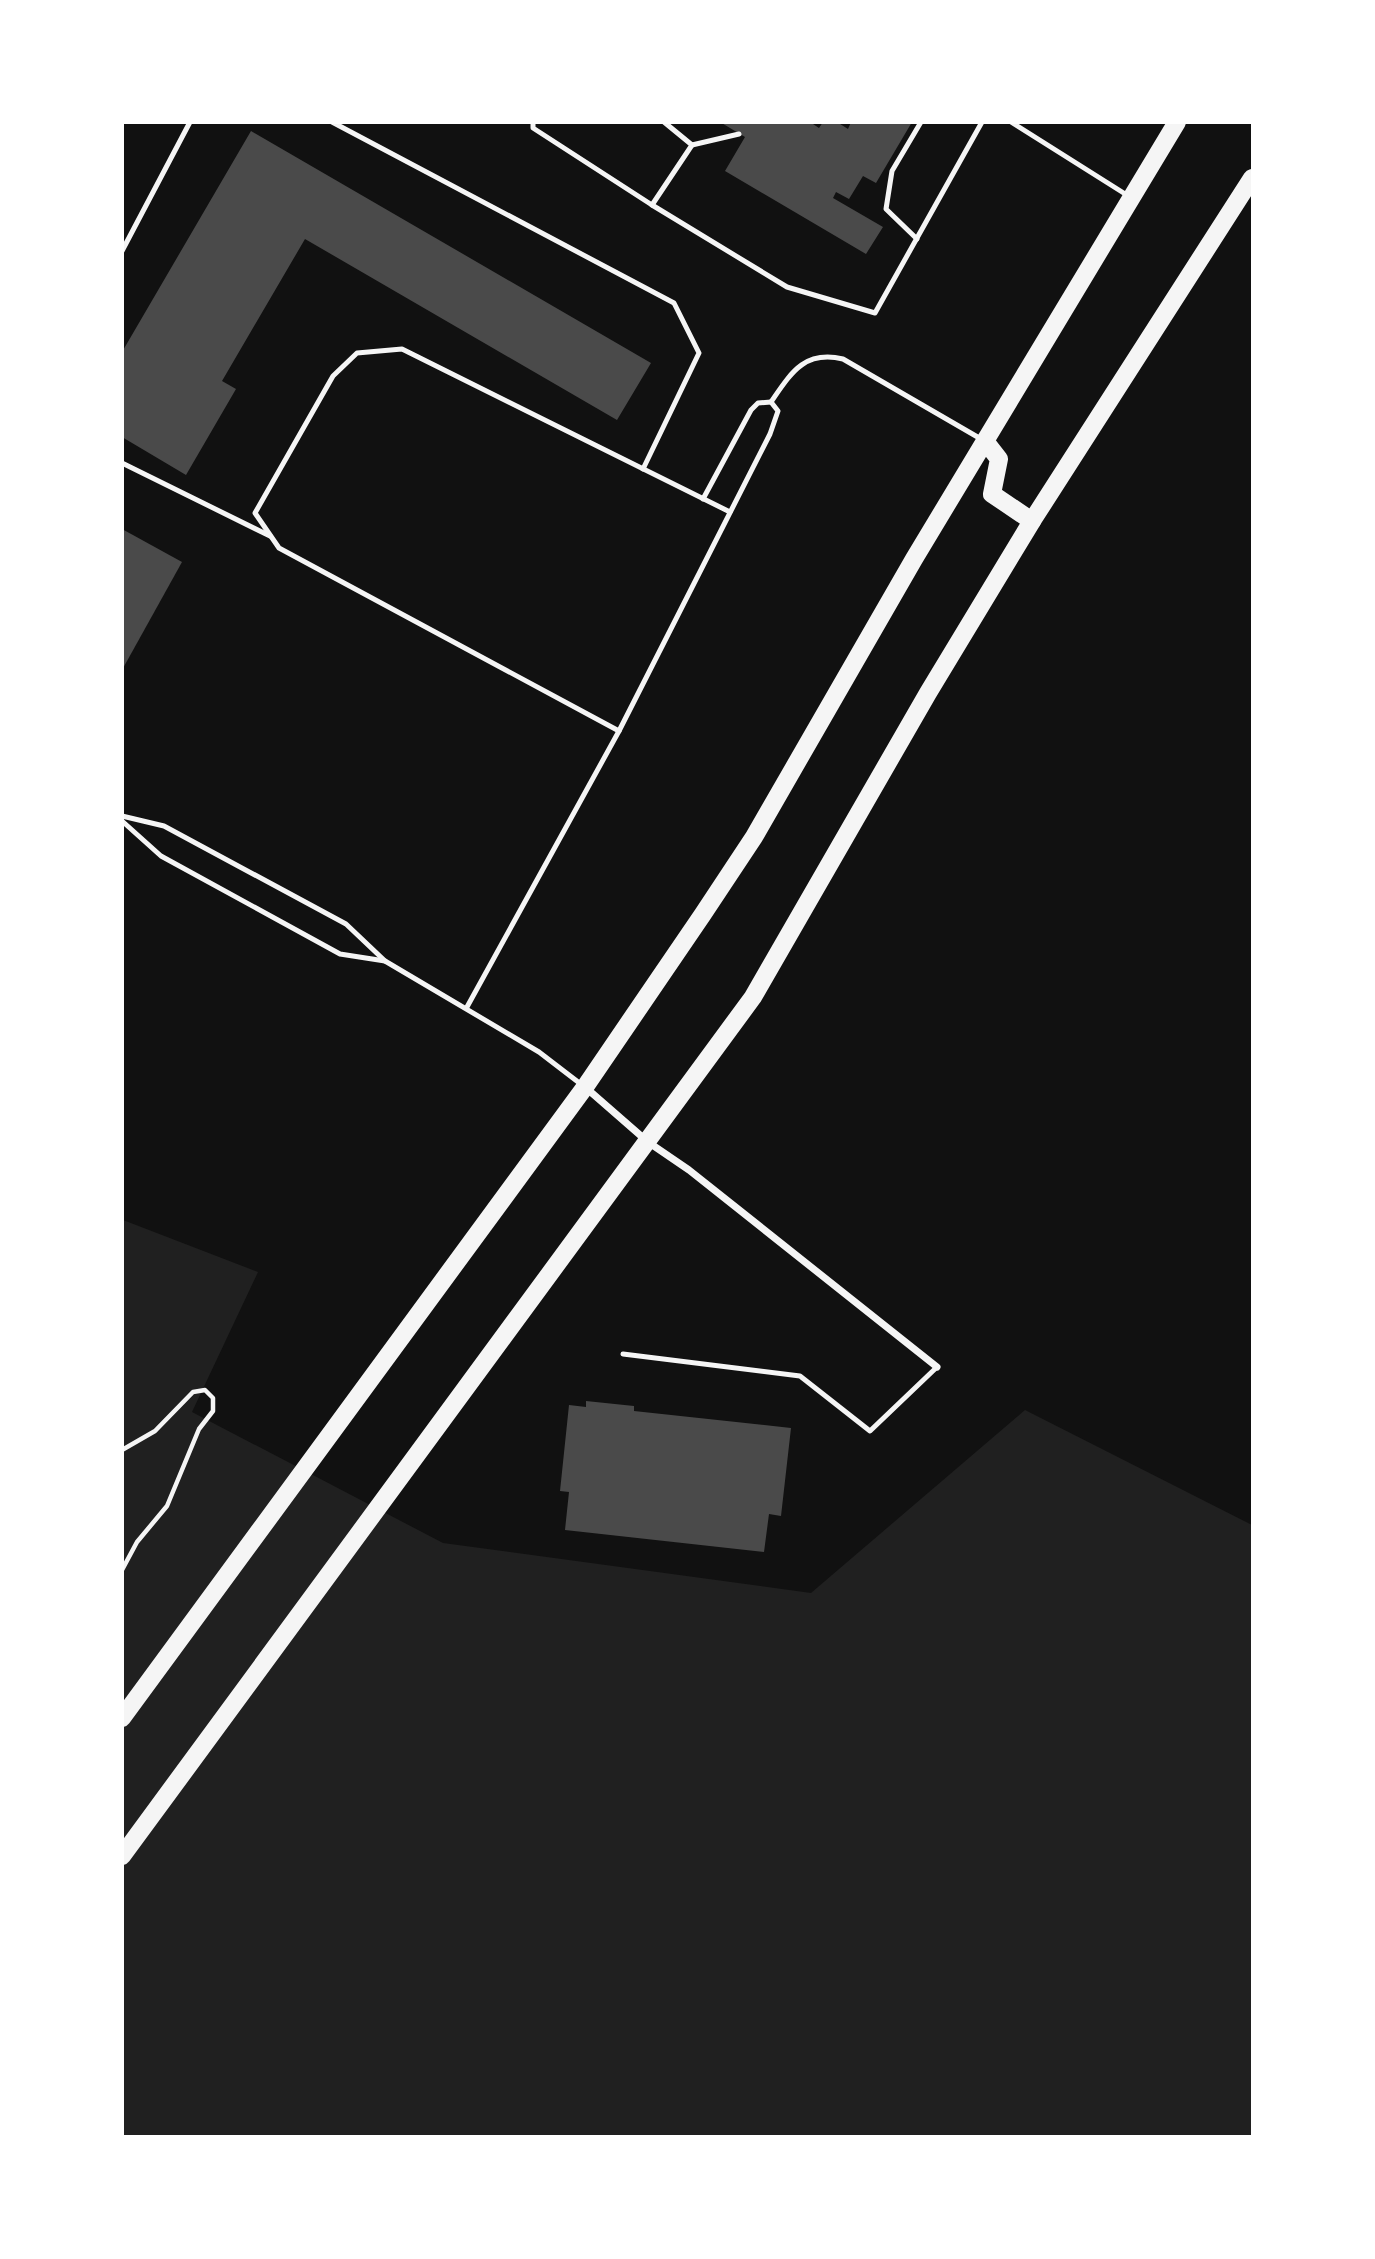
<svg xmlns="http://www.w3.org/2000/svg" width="1375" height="2259" font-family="'IBM Plex Serif',serif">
<rect width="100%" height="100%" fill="#111"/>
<path fill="#202020" d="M123,1220l135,52 -66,140 251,131 368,50 214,-183 227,115v611h-1129z"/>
<g fill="#4a4a4a">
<path d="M720,122h90l9,6 4,-6h14l11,7 3,-7h61l-36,61 -13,-7 -14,23 -13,-7 -3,6 50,29 -17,27 -141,-83 20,-34z"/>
<path d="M251,131l400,232 -34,57 -312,-181 -83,142 14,8 -50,86 -64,-38v-85z"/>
<path d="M122,529l60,33 -60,108z"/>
<path d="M586,1401l48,5v5l157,17 -10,88 -12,-2 -5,38 -199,-22 4,-38 -9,-1 9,-86 17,2z"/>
</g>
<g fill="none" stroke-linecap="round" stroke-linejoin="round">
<path stroke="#f5f5f5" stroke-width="4.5" d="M122,1450l33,-19 38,-39 12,-2 8,8v13l-14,18 -32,77 -30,36 -15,28"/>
<g stroke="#f5f5f5" stroke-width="5">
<path d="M332,122l342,181 25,50 -56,116"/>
<path d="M533,122v6l119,77 40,-60 -28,-23"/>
<path d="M1011,122l119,75"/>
<path d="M692,145l47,-11"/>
<path d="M652,205l135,82 88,26 107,-191"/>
<path d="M917,239l-31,-30 6,-38 29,-49"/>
<path d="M122,251l68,-129"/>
<path d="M771,402c20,-29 33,-52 72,-43l138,80"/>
<path d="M122,463l148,73"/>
<path d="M703,499l48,-89 7,-7 13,-1"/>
<path d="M619,731l-340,-183 -24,-35 78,-137 24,-23 45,-4 328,163"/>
<path d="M122,816l42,10 182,98 39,37 154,91 43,33"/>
<path d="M122,821l39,35 179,98 45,7"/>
<path d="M467,1007l152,-276 151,-297 8,-23 -7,-9"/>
<path d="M623,1354l177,22 70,55 67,-64"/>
</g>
<path stroke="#f5f5f5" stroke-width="7" d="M585,1087l63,55 41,28 248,197"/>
<g stroke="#f5f5f5" stroke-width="18">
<path d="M985,441l14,18 -7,35 40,27"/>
<path d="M122,1718l463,-631 118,-173 51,-77 160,-278 263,-437"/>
<path d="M122,1856l631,-859 175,-304 104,-172 220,-343"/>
</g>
</g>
<rect width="1375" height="2259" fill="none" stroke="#ffffff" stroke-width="248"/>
</svg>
